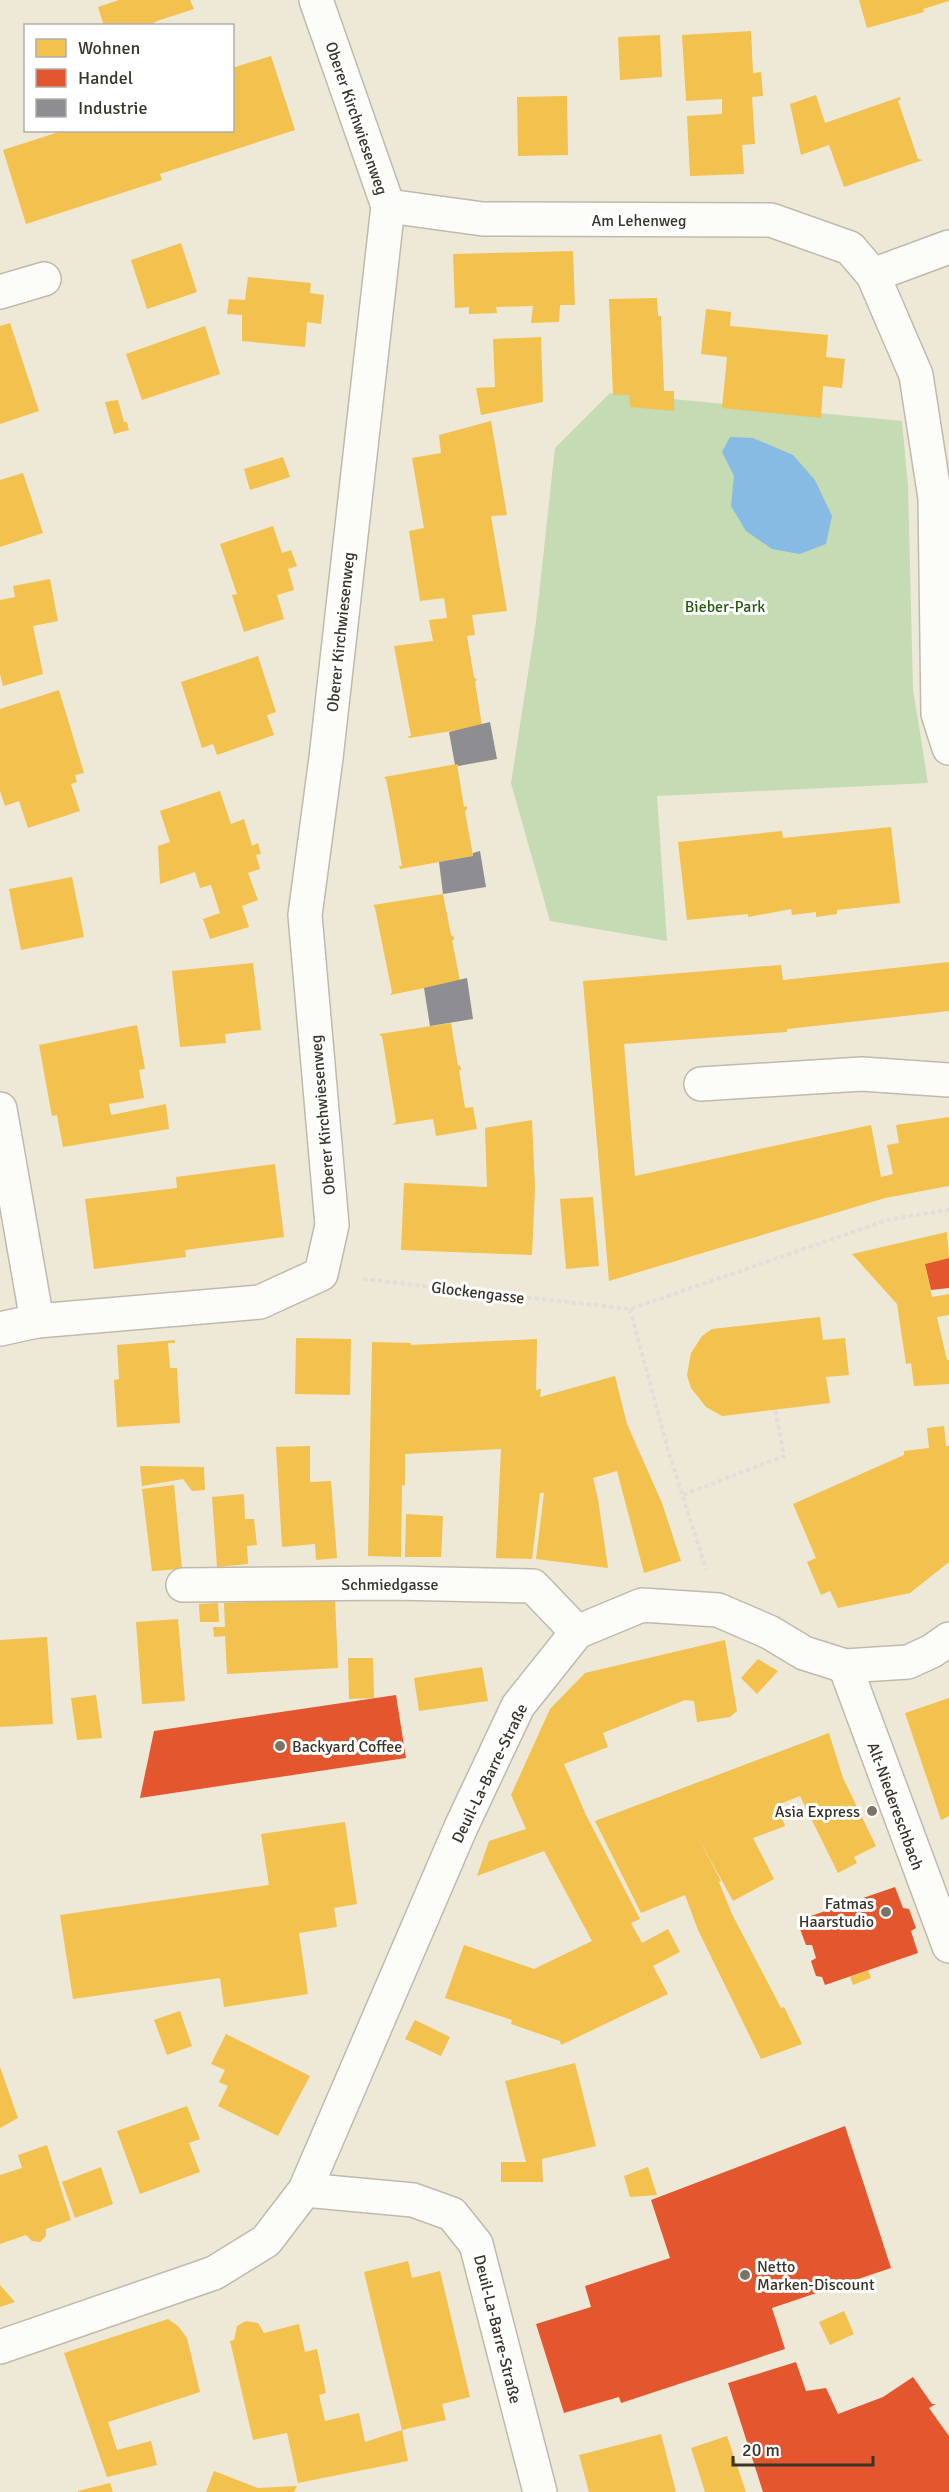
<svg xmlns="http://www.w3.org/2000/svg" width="949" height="2492" font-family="Signika,sans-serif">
<rect width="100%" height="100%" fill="#eee8d6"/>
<path fill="#c5dbb4" d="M610,393l292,28 6,66 5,202 15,94 -271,13 10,145 -117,-20 -39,-138 25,-161 19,-174z"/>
<path fill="#88bbe3" d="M730,437l23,1 40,17 22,25 17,36 -6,28 -26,10 -28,-5 -26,-18 -15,-25 3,-30 -12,-24z"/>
<g fill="#f2c14e">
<path d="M119,0h71l4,9 -37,12 -3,2v3h-50l-6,-19z"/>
<path d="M859,0h90v1l-26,8 1,3 -57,16z"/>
<path d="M751,31l2,42 8,-1 2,24 -11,1 3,47 -13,1 2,29 -54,2 -3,-60 35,-2v-15l-36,2 -4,-66z"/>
<path d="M660,35l2,42 -42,3 -2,-43z"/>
<path d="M271,56l24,74 -135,44 2,6 -136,44 -23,-74 62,-20h167v-62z"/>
<path d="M816,95l9,28 75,-26 1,2 -3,2 20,58 5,1 -79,27 -15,-42 -28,10 -11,-51z"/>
<path d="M567,96l1,59 -50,1 -1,-59z"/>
<path d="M181,243l16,49 -50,17 -16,-49z"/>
<path d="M573,251l2,54h-15l-1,17 -28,1 2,-17 -37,1 1,6 -28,1v-7l-14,1 -2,-54z"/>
<path d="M248,277l63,6 -1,10 14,2 -3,29 -14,-2 -2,25 -63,-6v-26l-15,-1 2,-15 16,1z"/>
<path d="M657,298l1,18h3l3,75h10v20l-44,-4 -1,-12h-16l-4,-96z"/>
<path d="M706,309l25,3 -1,14 98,9 -2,22 19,2 -3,29 -19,-2 -2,32 -99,-10 5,-51 -26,-3z"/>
<path d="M10,323l29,88 -39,13v-98z"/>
<path d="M205,326l15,48 -78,26 -16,-46z"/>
<path d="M541,337l2,65 -62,13 -5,-27 19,-1 -2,-48z"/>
<path d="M118,400l6,22h3l2,8 -15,4 -9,-32z"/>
<path d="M491,421l16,94 -16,1 16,95 -35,4 3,20 -8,1 7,41 3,3 -2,2 7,44 -73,12 -1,-2h3l-17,-90 39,-5 -4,-21 18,-2 -3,-20 -24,3 -11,-70 15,-3 -12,-70 29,-5 -2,-18z"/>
<path d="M283,457l7,20 -40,13 -6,-21z"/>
<path d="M23,473l20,60 -43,14v-67z"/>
<path d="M273,526l9,27 9,-3 6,16 -9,3 6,21 -17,5 7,24 -40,13 -12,-37 5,-1 -17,-50z"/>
<path d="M50,579l8,42 -25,5 10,48 -40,12 -3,-12v-74l15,-3 -2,-11z"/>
<path d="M258,656l18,56 -9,3 7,20 -57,20 -4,-11 -11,4 -21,-66z"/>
<path d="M59,690l25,83 -9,2 2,7 -6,2 9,27 -52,17 -9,-27 -14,5 -5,-15v-82z"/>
<path d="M457,764l7,43 3,-1v3l-2,2 8,45 -73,13 -1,-3h3l-8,-46 -8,-41 -2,-2z"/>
<path d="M220,791l11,33 13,-5 8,27 6,-3 3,11 -5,1 4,14 -12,4 10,27 -16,6 7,21 -39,12 -7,-20 17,-6 -9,-28 -11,3 -5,-16 -35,12 -2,-38 12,-4 -10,-31z"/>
<path d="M891,827l9,76 -63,7v4l-21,3v-5l-24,3 -1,-6 -43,8v-3l-61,6 -9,-78 104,-11 1,7z"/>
<path d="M72,877l12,60 -63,13 -12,-61z"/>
<path d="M443,894l8,41 3,2v3h-2l8,41 -70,14 2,-3 -9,-44 -8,-40 -2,-3z"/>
<path d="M949,962v49l-162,18v3l-163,12 11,132 236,-51 10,52 12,-3 -6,-29 12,-2 -3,-18 53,-8v69l-64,12 -276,83 -26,-300 198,-16 2,15z"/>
<path d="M253,963l8,67 -36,4 1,9 -46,4 -8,-76z"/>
<path d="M451,1023l7,43 2,-1 1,5h-2l6,38 8,-1 4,22 -41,7 -3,-17 -41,6 4,-3 -14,-86h-2v-2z"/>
<path d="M137,1025l8,44 -6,1 5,28 -35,6 2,11 55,-11 3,25 -106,18 -6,-32 -5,1 -13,-71z"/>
<path d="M532,1120l3,68 -3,67 -131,-5 3,-67 83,4 -2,-59z"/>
<path d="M275,1164l9,73 -99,13 1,7 -92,12 -9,-70 92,-11 -1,-11z"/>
<path d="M593,1197l6,69 -33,3 -6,-70z"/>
<path d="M947,1232l2,26 -24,6 7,33 17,-3v21l-12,2 10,43h2v24l-35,2 -3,-23 -5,1 -9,-60 -45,-50z"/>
<path d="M820,1317l3,23 22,-2 4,37 -23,2 4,26 -108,13 -16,-9 -15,-19 -4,-13 4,-22 11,-17 10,-7z"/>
<path d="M296,1338l55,1 -1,56 -55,-1z"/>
<path d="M537,1339l-1,51 5,-1 -1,8 75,-21 12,48 35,79 19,58 -37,12 -27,-102 -24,7 5,21 10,69 -72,-9 8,-66h-4l-8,66 -36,-1 5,-109 -96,5v32l-3,-1 -1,72 -33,-1 4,-214 39,1v2z"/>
<path d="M175,1340v3h-7l2,25h7l3,55 -63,4 -3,-47 5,-1 -2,-34z"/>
<path d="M944,1426l2,20h3v116l-39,31 -72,15 -8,-17 -9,4 -14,-33 9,-4 -23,-54 111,-49v-4l25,-3 -2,-20z"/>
<path d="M310,1446v36l21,-1 6,77 -21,2 -1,-16 -33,3 -6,-100z"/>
<path d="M140,1466l64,1 1,23 -13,1 -9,-12 -41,7z"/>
<path d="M174,1485l8,84 -30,2 -10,-82z"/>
<path d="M244,1494l1,25h9l3,26 -10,1 1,18 -31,3 -5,-70z"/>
<path d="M406,1514l37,2 -2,41h-36z"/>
<path d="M335,1599l3,69 -111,6 -2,-38 -11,1 -1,-10h12l-1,-24z"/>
<path d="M218,1603l1,19h-19l-1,-18z"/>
<path d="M178,1619l7,82 -43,3 -6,-82z"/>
<path d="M47,1637l6,87 -53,3v-87z"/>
<path d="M725,1640l12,71 -7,6 -33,5 -3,-21 -9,-1 -82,33 5,14 -44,17 22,51 54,104 -9,4 11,20 26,-14 12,23 -27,14 15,28 -107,51 -1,-4 -49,-17 1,-4 -67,-22 19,-53 70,24 58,-28 -48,-90 -67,25 12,-35 37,-12 -15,-34 39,-86 35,-36z"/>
<path d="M348,1658h25l1,40 -25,1z"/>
<path d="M758,1659l20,12 -21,23 -16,-16z"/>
<path d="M482,1667l6,34 -69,10 -5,-33z"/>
<path d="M96,1695l6,43 -25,2 -6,-42z"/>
<path d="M949,1698v118l-8,4 -36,-107z"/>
<path d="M829,1733l14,45 33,68 -22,11 3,6 -19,10 -38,-77 -23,9 8,21 -32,12 21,41 -41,22 -35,-64 23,44 -2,1 13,32 49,94 3,-1 18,37 -41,15 -63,-129 -13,-35 -44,18 -46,-92z"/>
<path d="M345,1822l12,82 -23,4 3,19 -38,6 9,61 -84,13 -4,-29 -147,21 -13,-84 209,-30 -8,-51z"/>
<path d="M868,1970l3,8 -18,7 -3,-8z"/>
<path d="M180,2011l12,35 -25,9 -13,-35z"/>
<path d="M415,2020l35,17 -9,19 -36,-17z"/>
<path d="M226,2034l84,42 -32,60 -60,-30 10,-20 -9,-4 6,-12 -14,-6z"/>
<path d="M575,2063l21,83 -54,13 1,23h-42v-20h25l-21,-81z"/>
<path d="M0,2067l18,51 -18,10z"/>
<path d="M187,2106l13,33 -11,4 11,29 -60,22 -23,-63z"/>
<path d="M47,2145l24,75 -25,9v7l-6,6 -8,-1 -6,-6 -26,9v-69l22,-7 -4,-13z"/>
<path d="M101,2167l12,37 -38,14 -13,-36z"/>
<path d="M648,2167l9,28 -27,2 -6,-21z"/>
<path d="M408,2261l4,17 28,-7 30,126 -28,7 4,16 -44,10 -38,-158z"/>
<path d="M0,2285l15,17 -15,5z"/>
<path d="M844,2311l10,23 -24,11 -11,-23z"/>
<path d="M168,2319l10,7 9,12 13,54 -92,30 9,28 34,-9 6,24 -50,12 -43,-124z"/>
<path d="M246,2321l12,2 6,10 35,-9 6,28 12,-3 9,44 -7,2 6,26 34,-8 6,29 37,-12 6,31 -110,22 -11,-50 -34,7 -23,-99 4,-1 3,-14z"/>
<path d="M661,2434l15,58h-87l-10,-37z"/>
<path d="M727,2436l19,56h-41l-14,-44z"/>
<path d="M214,2471l44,17 39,-2 -3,6h-88z"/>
<path d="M110,2483l3,9h-35v-1z"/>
</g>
<g fill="#e4572e">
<path d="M949,1258v30l-18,2 -6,-26z"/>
<path d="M396,1695l10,63 -266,40 14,-67z"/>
<path d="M895,1887l8,21 6,1 7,19 -5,3 7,22 -93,32 -3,-8 -6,-1 -5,-15 5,-3 -4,-13h-6l-6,-16 5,-3 -3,-7z"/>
<path d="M845,2126l46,142 -119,40 13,41 -164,54 -2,-6 -55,16 -28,-89 55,-17 -6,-21 85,-28 -19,-58z"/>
<path d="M796,2362l10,29 20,-3 12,26 45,-17 30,-20 19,27h4l-7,4 20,28v56h-186l-35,-109z"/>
</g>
<g fill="#8d8d92">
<path d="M490,722l7,37 -39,7 -1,-2 -2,1 -6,-33z"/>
<path d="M480,851l6,36 -43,7 -4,-32 34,-6v-3z"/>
<path d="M467,978l6,41 -43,7 -6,-38z"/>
</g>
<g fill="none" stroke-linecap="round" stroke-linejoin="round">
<defs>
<g id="minor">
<path d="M388,206l95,13 288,1 79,28 23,27 43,100 19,123 3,216 11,34"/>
<path d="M873,275l76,-28"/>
<path d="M0,292l44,-13"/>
<path d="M701,1084l161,-10 87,6"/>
<path d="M0,1109l37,212"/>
<path d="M0,1329l37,-8 223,-19 61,-28 11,-49 -27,-310 21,-157 62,-552 -72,-206"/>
<path d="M183,1585l211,-2 139,3 44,46"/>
<path d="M845,1666l104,280"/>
<path d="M305,2190l108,10 39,14 24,30 64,248"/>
<path d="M0,2347l214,-74 52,-32 39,-51 156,-363 57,-121 59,-74 65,-27 76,5 51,22 35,21 41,13 63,-4 24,-11 17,-12"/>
</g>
</defs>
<use href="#minor" stroke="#bfbaad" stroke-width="36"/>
<g stroke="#e0dfd9" stroke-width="4" stroke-dasharray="4.5 3" stroke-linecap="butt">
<path d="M363,1279l267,30 261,-90 58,-9"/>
<path d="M630,1309l38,141 38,119"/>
<path d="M683,1495l101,-39 -9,-47"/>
</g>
<use href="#minor" stroke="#fcfcf9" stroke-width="33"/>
</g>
<g fill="#797466" stroke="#fff" stroke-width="2">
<circle cx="280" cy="1746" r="6"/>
<circle cx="872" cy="1811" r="6"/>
<circle cx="886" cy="1912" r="6"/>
<circle cx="745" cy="2275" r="6"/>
</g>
<g text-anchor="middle" stroke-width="6" stroke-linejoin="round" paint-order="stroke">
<g font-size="16" fill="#3a3529" stroke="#fff">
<text transform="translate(357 118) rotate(71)" y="6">Oberer Kirchwiesenweg</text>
<text x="639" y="226">Am Lehenweg</text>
<text transform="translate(340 632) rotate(-84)" y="6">Oberer Kirchwiesenweg</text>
<text transform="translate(322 1115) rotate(-95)" y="6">Oberer Kirchwiesenweg</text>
<text transform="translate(478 1292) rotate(7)" y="6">Glockengasse</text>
<text x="390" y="1590">Schmiedgasse</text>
<text transform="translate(489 1773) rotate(-64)" y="6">Deuil-La-Barre-Straße</text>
<text transform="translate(896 1806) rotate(70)" y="6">Alt-Niedereschbach</text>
<text transform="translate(498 2329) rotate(76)" y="6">Deuil-La-Barre-Straße</text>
</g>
<g font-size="16" fill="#245b0f" stroke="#fff">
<text x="725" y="612">Bieber-Park</text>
</g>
<g font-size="16" fill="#3a3529" stroke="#fff" text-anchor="start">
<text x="292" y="1752">Backyard Coffee</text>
<text x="860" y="1817" text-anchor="end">Asia Express</text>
<text x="874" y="1909" text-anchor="end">Fatmas<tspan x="874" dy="18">Haarstudio</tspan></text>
<text x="757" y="2272">Netto<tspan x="757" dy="18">Marken-Discount</tspan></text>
</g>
</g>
<rect x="24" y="24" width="210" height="108" fill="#ffffff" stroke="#b0aea9" stroke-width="1.5"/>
<rect x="36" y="39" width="30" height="18" fill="#f2c14e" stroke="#b0aea9" stroke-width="1.5"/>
<text x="78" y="54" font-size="18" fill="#3a3529">Wohnen</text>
<rect x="36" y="69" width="30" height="18" fill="#e4572e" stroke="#b0aea9" stroke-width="1.5"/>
<text x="78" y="84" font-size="18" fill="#3a3529">Handel</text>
<rect x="36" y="99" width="30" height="18" fill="#8d8d92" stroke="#b0aea9" stroke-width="1.5"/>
<text x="78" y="114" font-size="18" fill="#3a3529">Industrie</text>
<path d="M733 2456v9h140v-9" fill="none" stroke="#3a3529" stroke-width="3"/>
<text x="742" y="2456" font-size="18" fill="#3a3529" stroke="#ffffff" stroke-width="4.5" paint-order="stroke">20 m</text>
</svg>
